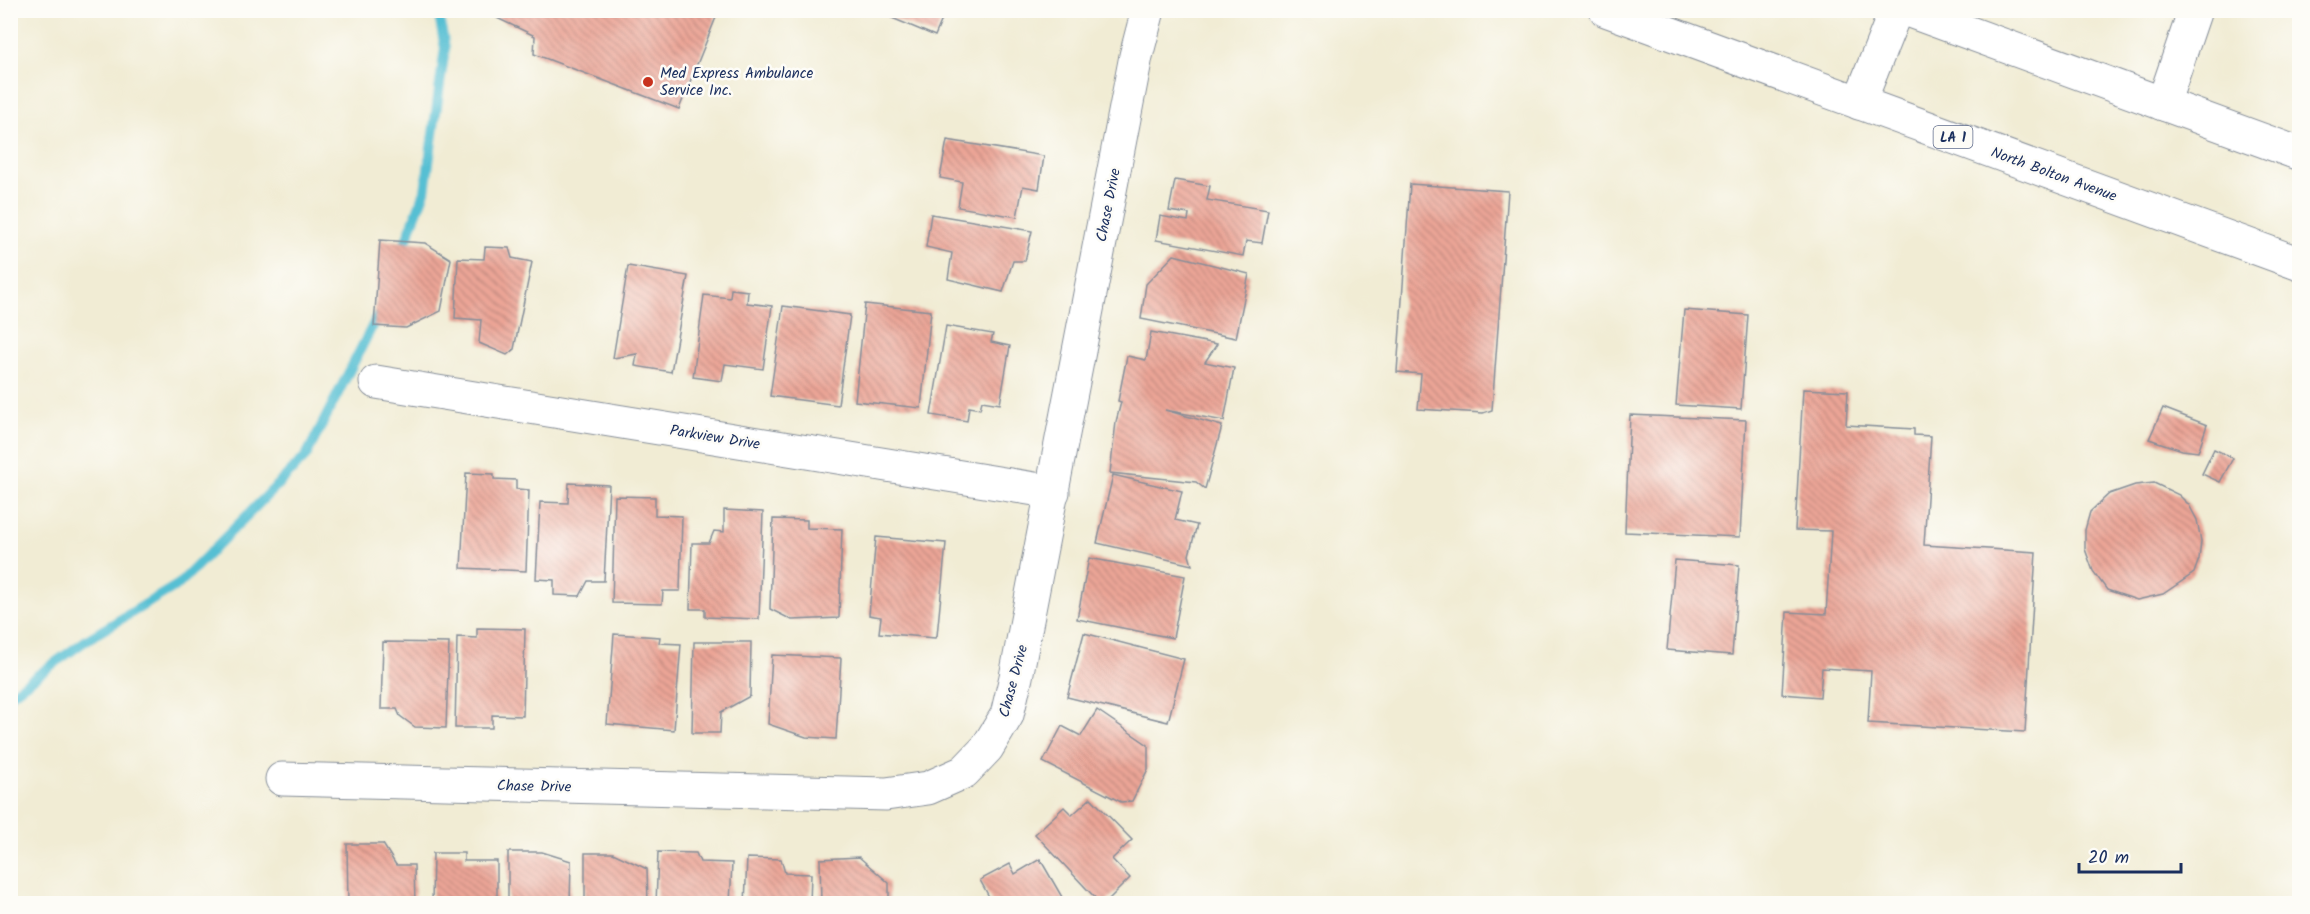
<svg xmlns="http://www.w3.org/2000/svg" width="2310" height="914" font-family="Kalam,sans-serif">
<defs>
<pattern id="building-back-hatch" width="6" height="6" patternUnits="userSpaceOnUse" patternTransform="scale(1.5)"><rect width="6" height="6" fill="#eca596"/><path d="M-1 5l2 2M0 0l6 6M5-1l2 2" fill="none" stroke="#be877e"/></pattern>
</defs>
<rect width="100%" height="100%" fill="#fdfcf7"/>
<filter id="ink" filterUnits="userSpaceOnUse"><feTurbulence type="fractalNoise" baseFrequency=".0167" numOctaves="2"/><feDisplacementMap in="SourceGraphic" scale="12" xChannelSelector="R" yChannelSelector="G"/><feConvolveMatrix kernelMatrix="1 2 1 2 8 2 1 2 1" color-interpolation-filters="sRGB"/></filter>
<filter id="wash" filterUnits="userSpaceOnUse"><feTurbulence type="fractalNoise" baseFrequency=".008" numOctaves="4" result="noise"/><feDisplacementMap in="SourceGraphic" scale="24" xChannelSelector="R" yChannelSelector="G"/><feGaussianBlur stdDeviation="1.35" result="paint"/><feColorMatrix in="noise" values="0 0 0 0 0 0 0 0 0 0 0 0 0 0 0 0 0 1.4 0 .05"/><feComposite in="paint" operator="in"/></filter>
<g filter="url(#wash)">
<rect width="100%" height="100%" fill="#f1ecd4"/>
<g fill="none" stroke-linecap="round" stroke-linejoin="round">
<g stroke="#56bfd3" stroke-width="10">
<path d="M401,254l24,-63 20,-143 -7,-38"/>
<path d="M10,695l78,-56 91,-55 127,-128 73,-143"/>
</g>
</g>
<g id="blocks">
<g fill="url(#building-back-hatch)">
<path d="M500,10h219l-40,99 -145,-55 1,-18 -38,-18z"/>
<path d="M873,10h73l-11,26z"/>
<path d="M947,140l97,16 -5,33 -16,-3 -6,31 -59,-10 4,-25 -22,-4z"/>
<path d="M1175,180l35,6 -3,14 61,10 -6,33 -16,-2 -3,15 -87,-16 4,-24 28,5 1,-7 -20,-3z"/>
<path d="M1410,184l98,7 -16,219 -9,3 -65,-4 3,-35 -24,-2z"/>
<path d="M931,214l101,17 -7,30h-12l-10,31 -55,-13 4,-26 -26,-6z"/>
<path d="M380,240l45,3 26,16 -10,52 -35,17 -32,-2z"/>
<path d="M485,247l24,1 3,10 20,4 -18,87 -7,6 -28,-12 2,-23 -26,-2 3,-60 26,1z"/>
<path d="M1174,255l75,19 -13,64 -95,-19 5,-35z"/>
<path d="M628,266l60,10 -17,96 -36,-6 2,-12 -24,4z"/>
<path d="M731,289l17,2 -1,12 25,3 -9,63 -38,-5 -3,17 -29,-4 11,-82 26,3z"/>
<path d="M865,304l66,7 -10,97 -66,-7z"/>
<path d="M783,306l67,9 -12,90 -68,-9z"/>
<path d="M1684,310l64,5 -7,94 -65,-4z"/>
<path d="M946,326l47,8 -2,8 19,4 -10,58 -18,-3 -2,8 -11,-2 -2,14 -36,-6z"/>
<path d="M1151,332l66,12 -12,18 29,6 -10,53 -59,-11 57,16 -17,63 -9,-7 -86,-9 6,-51 5,-20 -3,-1 9,-45 19,4z"/>
<path d="M1803,389l45,2 -2,34 68,4v6l17,1 -7,109 112,7 -11,180 -157,-9 3,-52 -49,-3 -2,29 -38,-3 5,-82 39,2 5,-83 -36,-1z"/>
<path d="M2163,408l44,17 -9,27 -16,-2 -33,-11z"/>
<path d="M1630,415l116,5 -6,117 -115,-5z"/>
<path d="M2214,449l19,9 -13,24 -18,-8z"/>
<path d="M466,473l28,1v5l22,1v9l13,1 -3,81 -65,-3z"/>
<path d="M1113,475l69,16 -7,29 22,5 -8,30 3,10 -95,-22z"/>
<path d="M569,483l40,2 -5,96h-16l-8,15 -26,-1v-15l-18,-1 4,-77 28,1z"/>
<path d="M2154,483l25,12 10,10 8,15 4,21 -2,18 -5,14 -31,21 -26,6 -30,-10 -14,-19 -8,-22v-19l5,-18 19,-18 26,-9z"/>
<path d="M615,496l40,1v18l27,1 -2,75h-17l-1,13 -50,-1z"/>
<path d="M724,510l39,2 -4,107 -54,-2v-8h-15l2,-66h17l5,-12 10,1z"/>
<path d="M773,519l34,1v8l35,1 -3,89 -47,2 -22,-11z"/>
<path d="M876,537l70,6 -9,93 -2,2 -56,-5 2,-16 -12,-2z"/>
<path d="M1089,558l96,18 -12,62 -96,-19z"/>
<path d="M1675,560l64,5 -7,90 -65,-5z"/>
<path d="M477,628l48,1 -2,87 -31,-1v13h-37l2,-91 20,1z"/>
<path d="M1084,633l100,26 -16,63 -101,-25z"/>
<path d="M614,634l46,3 -1,6 22,1 -7,86 -67,-6z"/>
<path d="M383,642l66,1 -3,85 -31,-1 -15,-11 -3,-7h-16z"/>
<path d="M694,642h57l-1,54 -29,16 -1,21h-28z"/>
<path d="M772,655l69,3 -5,81 -30,-2 -38,-13z"/>
<path d="M1097,710l51,35v24l-16,32 -11,1 -78,-40 19,-36 19,10z"/>
<path d="M1091,798l41,42 -20,19 18,19 -26,26h-3l-66,-70 29,-27 8,8z"/>
<path d="M347,844h36l13,21h18l1,39h-67z"/>
<path d="M508,852h34l29,9 -1,43h-62z"/>
<path d="M658,852l38,1 4,9 32,1 -2,41h-74z"/>
<path d="M433,853h31v8h33v43h-65z"/>
<path d="M585,853h28l34,16 1,35h-63z"/>
<path d="M859,857l30,26v21h-68l-1,-45z"/>
<path d="M747,858l34,1 4,14 26,1 -1,30h-65z"/>
<path d="M1040,859l26,45h-73l-13,-24 30,-16 5,10z"/>
</g>
</g>
</g>
<g filter="url(#ink)">
<use href="#blocks" fill-opacity="0" stroke="#868e99" stroke-width="1.5"/>
<g fill="none" stroke-linecap="round" stroke-linejoin="round">
<defs>
<g id="minor">
<path d="M2163,104l32,-94"/>
<path d="M376,382l677,110"/>
<path d="M282,779l604,15 42,-6 36,-16 23,-24 20,-33 9,-38 120,-621 12,-46"/>
</g>
<g id="major">
<path d="M1606,10l694,254"/>
<path d="M1907,10l393,144"/>
<path d="M1859,103l37,-93"/>
</g>
</defs>
<use href="#minor" stroke="#868e99" stroke-width="35"/>
<use href="#major" stroke="#868e99" stroke-width="35"/>
<use href="#minor" stroke="#fff" stroke-width="33"/>
<use href="#major" stroke="#fff" stroke-width="33"/>
</g>
</g>
<circle fill="#c8321e" stroke="#fdfcf7" stroke-width="2" cx="648" cy="82" r="6"/>
<g text-anchor="middle" stroke-width="5" stroke-linejoin="round" paint-order="stroke">
<rect fill="#fdfcf7" stroke="#5f6c8c" stroke-width="1.5" x="1933.5" y="126" width="39" height="22" rx="4.5"/>
<g font-size="14" font-weight="bold" fill="#1b2f5e">
<text x="1953" y="142">LA 1</text>
</g>
<g font-size="15" fill="#1b2f5e" stroke="#fdfcf7" text-anchor="start">
<text x="660" y="78">Med Express Ambulance<tspan x="660" dy="17">Service Inc.</tspan></text>
</g>
<g font-size="15" fill="#1b2f5e" stroke="#fdfcf7">
<text transform="translate(2054 174) rotate(20)" y="5">North Bolton Avenue</text>
<text transform="translate(1108 205) rotate(-79)" y="5">Chase Drive</text>
<text transform="translate(715 437) rotate(9)" y="5">Parkview Drive</text>
<text transform="translate(1013 681) rotate(-75)" y="5">Chase Drive</text>
<text transform="translate(534 786) rotate(1)" y="5">Chase Drive</text>
</g>
</g>
<rect width="2310" height="914" fill="none" stroke="#fdfcf7" stroke-width="36"/>
<path d="M2079 863v9h102v-9" fill="none" stroke="#1b2f5e" stroke-width="3"/>
<text x="2088" y="863" font-size="18" fill="#1b2f5e" stroke="#fdfcf7" stroke-width="4.5" paint-order="stroke">20 m</text>
</svg>
